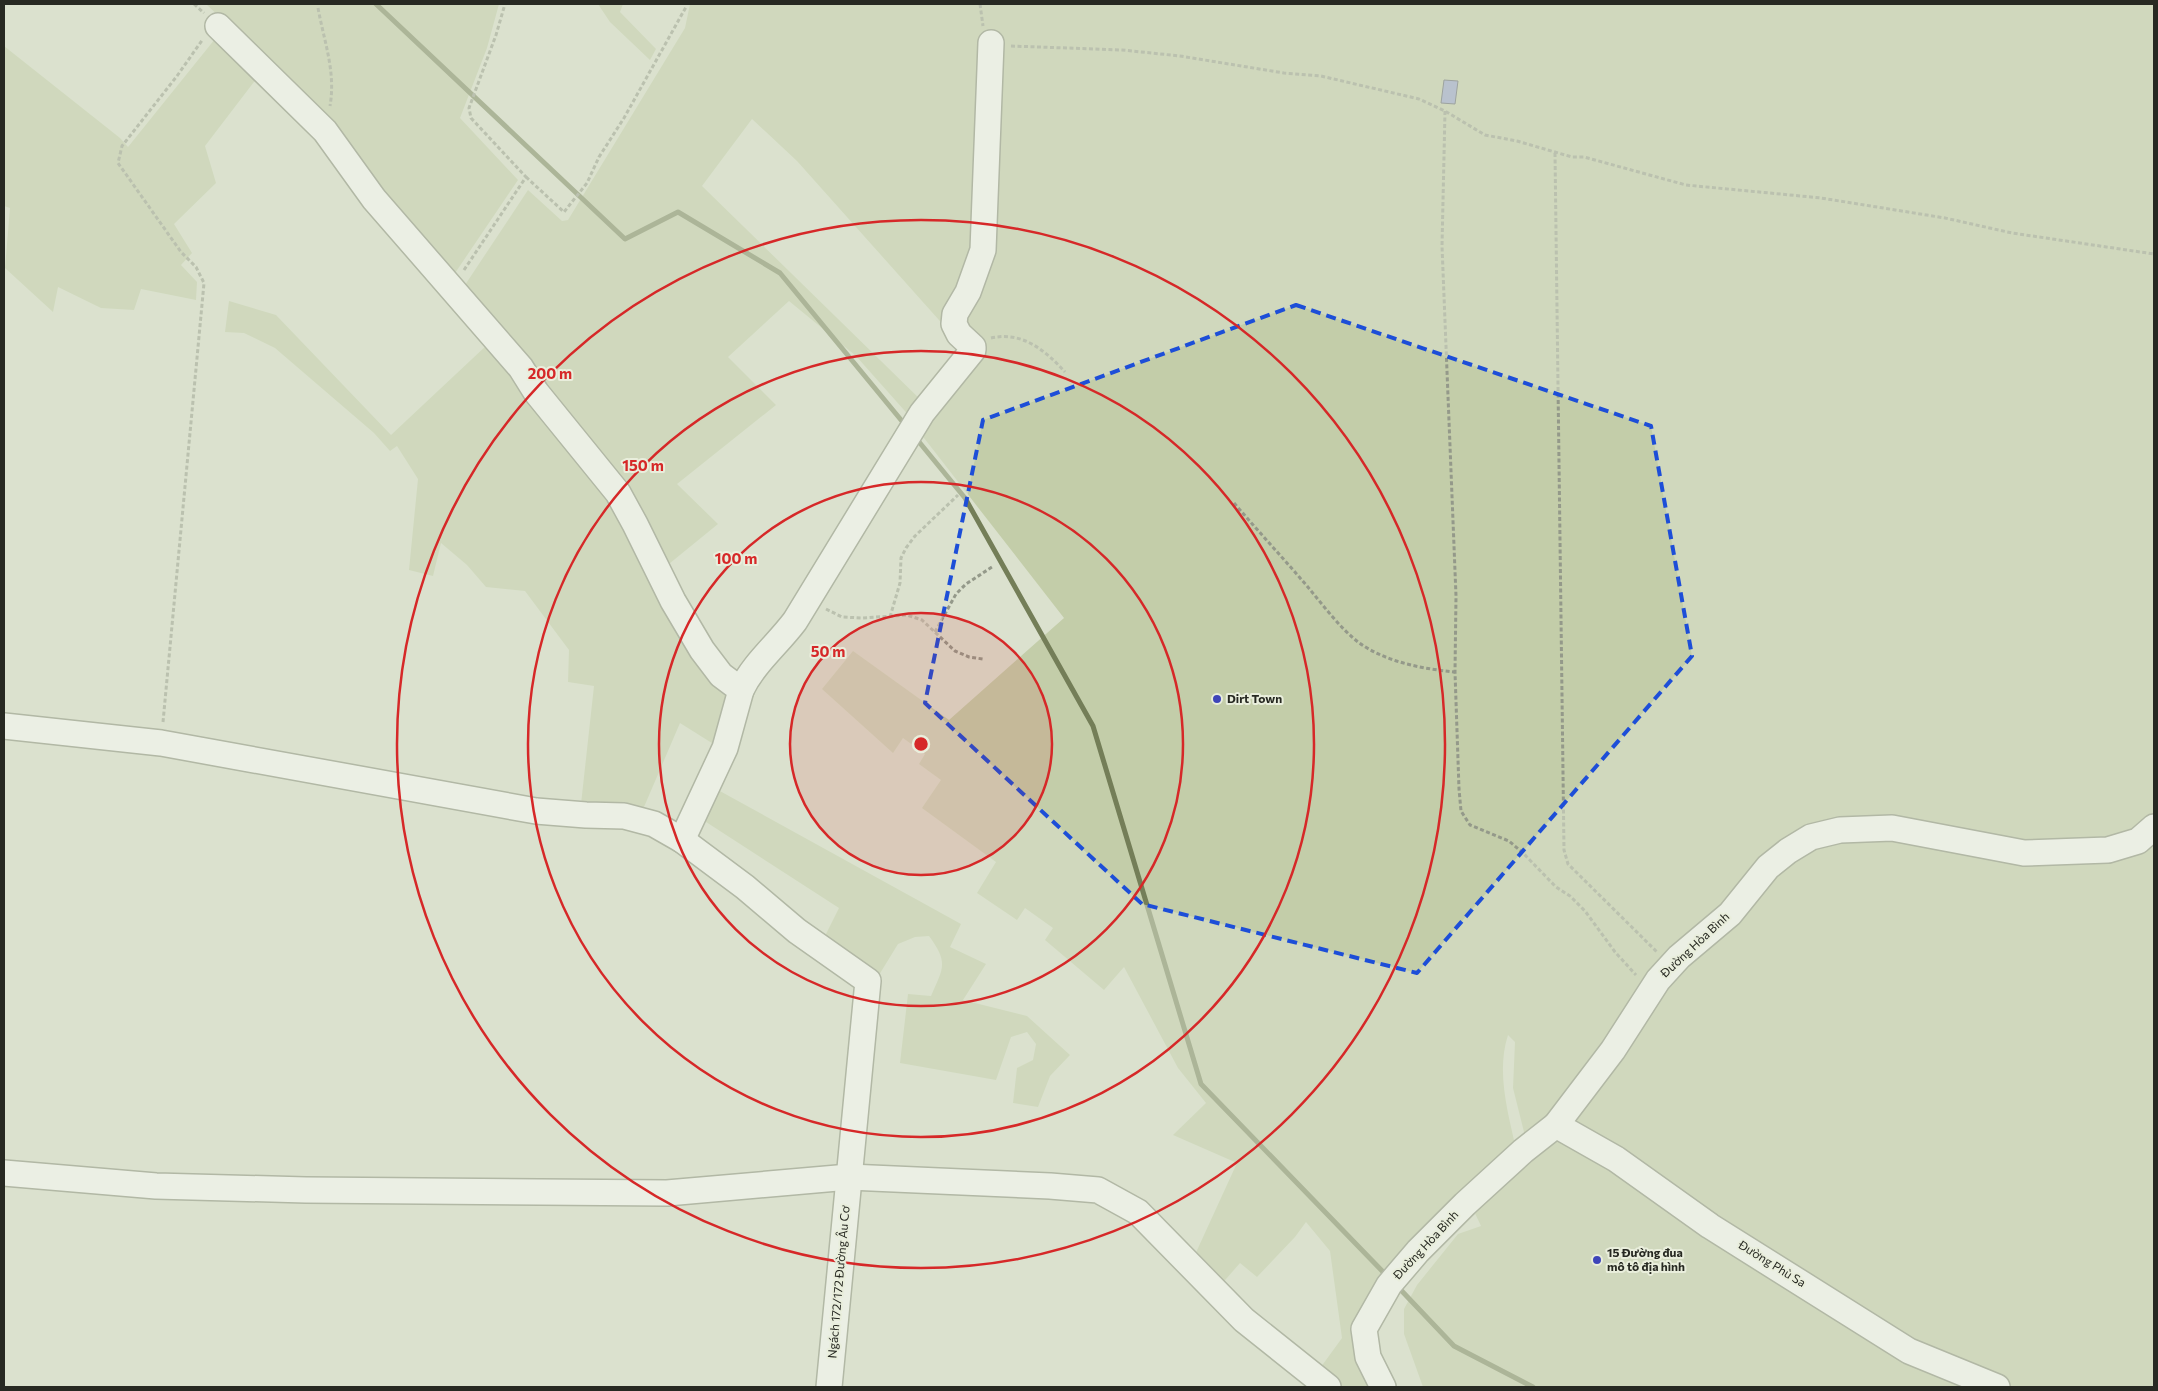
<svg xmlns="http://www.w3.org/2000/svg" width="2158" height="1391" font-family="Commissioner,sans-serif">
<rect width="100%" height="100%" fill="#dbe1ce"/>
<g fill="#c3cda9">
<path d="M206,4h293l-12,44 -27,70 58,62 -67,99 -227,-258z"/>
<path d="M598,4h25l-3,8 36,37 -6,11 -40,-38z"/>
<path d="M690,4h1464v1383h-731l-19,-53v-25l13,-24 41,-51 23,-8 -9,-19 54,-67 -13,-52 2,-46 -7,-7c-12,37 0,77 8,114l-160,170 19,68h-35l-22,-16 24,-33 -12,-87 -24,-29 -11,15 -38,40 -17,-14 -21,24 -26,-28 44,-96 -64,-28 33,-32 -28,-35 -54,-101 -20,23 -59,-50 8,-12 -28,-20 -8,12 -40,-27 19,-31 -74,-54 19,-28 -22,-16 6,-10 -22,-16 -10,15 -71,-64 31,-38 96,69 115,-102 -147,-189 55,-72 -175,-196 -45,-42 -50,67 223,218 -13,15 -56,-63 -67,-55 -61,56 48,48 -99,79 41,40 -54,44 -203,-277 67,-101 34,31 6,-1 117,-192z"/>
<path d="M219,34l41,40 -55,72 11,37 -42,41 18,29 -11,12 16,17 -1,18 -55,-11 -7,21 -33,-2 -43,-21 -5,25 -48,-44 5,-60 -6,-2v-160l116,92 8,9z"/>
<path d="M229,301l47,14 115,120 97,-91 120,144 124,204 -17,53 -35,-22 -39,91 -60,-10 13,-118 -26,-4 1,-32 -44,-59 -39,-4 -19,-22 -26,-22 -8,33 -24,-6 9,-91 -21,-33 -7,5 -16,-18 -99,-85 -31,-15 -19,-1z"/>
<path d="M718,790l243,134 -11,23 36,17 -23,36 64,16 43,39 -20,21 -12,31 -25,-4 4,-35 16,-8 3,-16 -9,-12 -16,5 -15,43 -96,-17 8,-69 23,2c12,-28 18,-33 -2,-60l-14,1 -17,7 -19,31 -56,-35 16,-32 -136,-88z"/>
</g>
<g fill="none" stroke-linecap="round" stroke-linejoin="round">
<g stroke="#747e58" stroke-width="5">
<path d="M376,4l249,235 53,-27 102,61 126,153"/>
<path d="M915,437l50,61 128,228 108,358 187,193"/>
<path d="M1398,1287l56,59 79,41"/>
</g>
</g>
<path fill="#919cce" stroke="#535766" d="M1444,80l14,1 -3,23 -14,-1z"/>
<g fill="none" stroke-linecap="round" stroke-linejoin="round">
<defs>
<g id="minor">
<path d="M218,26l107,105 49,68 147,169 15,24 82,101 17,31 38,77 29,49 19,25 20,15 -16,58 -43,92"/>
<path d="M741,690c13,-27 36,-45 54,-69l127,-208 51,-63v-3l-14,-13 -5,-10 1,-10 13,-22 15,-42 8,-207"/>
<path d="M4,726l157,17 375,68 50,4 38,1 30,8 28,16 63,47 52,44 71,50 -39,406"/>
<path d="M1556,1125l60,34 94,67 199,125 88,36"/>
<path d="M4,1173l152,13 150,4 361,3 182,-16 201,9 48,4 40,22 106,108 84,67"/>
<path d="M1383,1387l-15,-30 -4,-28 25,-44 29,-34 47,-47 58,-53 33,-26 57,-75 45,-70 21,-23 51,-43 38,-47 20,-16 23,-14 29,-7 52,-2 132,25 84,-3 30,-9 16,-14"/>
</g>
</defs>
<use href="#minor" stroke="#808574" stroke-width="28"/>
<g stroke="#94998a" stroke-width="3" stroke-dasharray="4 2.5" stroke-linecap="butt">
<path d="M194,4l10,9"/>
<path d="M980,4l3,22"/>
<path d="M318,8c6,33 18,64 12,98"/>
<path d="M1011,46l111,4 58,6 104,17 37,3 98,23 26,12 40,24 32,6 55,16h12l102,28 135,13 124,20 67,15 142,21"/>
<path d="M1445,111l-3,135 14,350 -1,76 4,117 2,22 9,14 39,16 14,12 33,34 14,9 15,15 30,41 21,23"/>
<path d="M1555,153l9,697 4,14 89,88"/>
<path d="M526,177l38,35 23,-29 12,-26 25,-39 62,-111"/>
<path d="M464,270l62,-93 -55,-59 -2,-10 27,-73 9,-31"/>
<path d="M991,338c31,-7 54,12 74,34"/>
<path d="M1234,503c24,28 49,55 73,83 16,19 32,41 51,56 27,20 65,27 97,30"/>
<path d="M826,609l16,8 21,1 44,-3 15,5 33,31 14,6 14,2"/>
<path d="M890,617l10,-34 1,-25 5,-10 9,-12 43,-41"/>
<path d="M935,632l21,-38 10,-10 26,-17"/>
<path d="M163,722l41,-439 -8,-16 -15,-15 -63,-89 4,-17 55,-70 26,-37"/>
</g>
<use href="#minor" stroke="#fff" stroke-width="25"/>
</g>
<path d="M0 0H2158V1391H0ZM1296,305l355,121 41,230 -275,317 -275,-69 -217,-201 58,-283z" fill="#dbe1ce" fill-opacity=".55" fill-rule="evenodd"/>
<path fill="none" stroke="#1d4ed8" stroke-width="4" stroke-dasharray="10 6" stroke-linejoin="round" d="M1296,305l355,121 41,230 -275,317 -275,-69 -217,-201 58,-283z"/>
<circle cx="921" cy="744" r="131" fill="#d62828" fill-opacity=".12"/>
<g fill="none" stroke="#d62828" stroke-width="2.5">
<circle cx="921" cy="744" r="131"/>
<circle cx="921" cy="744" r="262"/>
<circle cx="921" cy="744" r="393"/>
<circle cx="921" cy="744" r="524"/>
</g>
<g fill="#3e45b9" stroke="#e9eedc" stroke-width="2">
<circle cx="1217" cy="699" r="5"/>
<circle cx="1597" cy="1260" r="5"/>
</g>
<g text-anchor="middle" stroke-width="4" stroke-linejoin="round" paint-order="stroke">
<g font-size="12" font-weight="bold" fill="#272922" stroke="#e9eedc" text-anchor="start">
<text x="1227" y="703">Dirt Town</text>
<text x="1607" y="1257">15 Đường đua<tspan x="1607" dy="14">mô tô địa hình</tspan></text>
</g>
<g font-size="12" fill="#272922" stroke="#e9eedc">
<text transform="translate(1695 945) rotate(-43)" y="4">Đường Hòa Bình</text>
<text transform="translate(1426 1245) rotate(-47)" y="4">Đường Hòa Bình</text>
<text transform="translate(1772 1264) rotate(32)" y="4">Đường Phù Sa</text>
<text transform="translate(839 1282) rotate(-85)" y="4">Ngách 172/172 Đường Âu Cơ</text>
</g>
</g>
<circle cx="921" cy="744" r="8" fill="#d62828" stroke="#e9eedc" stroke-width="2.5"/>
<g font-size="15" text-anchor="middle" font-weight="bold" fill="#d62828" stroke="#e9eedc" stroke-width="4" stroke-linejoin="round" paint-order="stroke">
<text x="550" y="379">200 m</text>
<text x="643" y="471">150 m</text>
<text x="736" y="564">100 m</text>
<text x="828" y="657">50 m</text>
</g>
<rect width="2158" height="1391" fill="none" stroke="#272922" stroke-width="10"/>
</svg>
